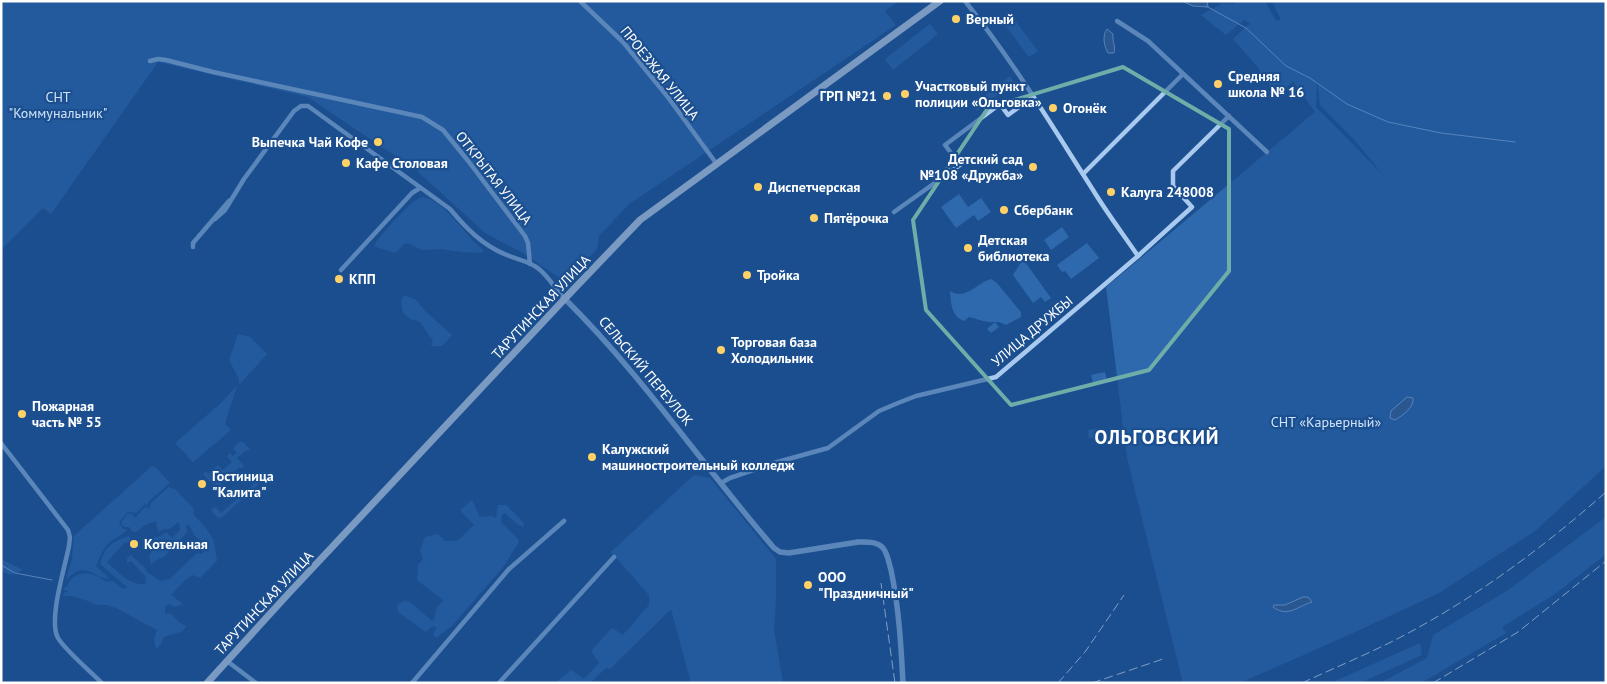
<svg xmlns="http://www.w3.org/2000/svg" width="1607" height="684" font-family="'PT Sans',sans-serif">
<rect width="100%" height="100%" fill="#1b4f8f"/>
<g fill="#2e69ad" fill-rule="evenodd">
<path d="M1,1h898l-14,10 11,14 -267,179 -30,32 -2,13 -32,33 -40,-28 -40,-21 -69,-63 -108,-73 -150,-35 -107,152 -8,-6 -42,42z"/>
<path d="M1236,1h29l11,20 5,-1 -9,-19h334v465l-71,65 -96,62 -86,40 -113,50h-57l-56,-225 -21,-171 209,-175 -22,-31 -15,16 -22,-32 -23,-26 15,-14 3,-1 -7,-4 -18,15 -25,-20 22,-12 11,1zM1317,78l3,27 37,38 28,34 -69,-70z"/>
<path d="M1011,15l27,36 -9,6 -27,-36z"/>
<path d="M930,24l8,10 -45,36 -8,-11z"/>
<path d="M1010,76l4,6 -37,29 -5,-6z"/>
<path d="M959,194l9,13 13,-9 10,14 -13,9 -4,-6 -18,13 -15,-21z"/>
<path d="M422,197c23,3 43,39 61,53v3l-21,-1 -21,-3 -19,1 -14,-7 -4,1 -9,9 -21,-7c5,-10 37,-46 48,-49z"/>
<path d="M1062,227l7,10 -18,13 -7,-10z"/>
<path d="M1087,243l12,15 -28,21 -6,-8 -3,1 -5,-7z"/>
<path d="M1023,259l28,39 -6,4 -4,-5 -8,6 -20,-28z"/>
<path d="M991,279l6,4 24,29v5l-15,8 -7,-3h-4l4,5 -8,6 -4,-4 8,-7c-10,1 -17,-3 -26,-5l-5,4c-13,-5 -13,-18 -14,-30 16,10 26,-8 41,-12z"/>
<path d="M404,295l12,5 10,12 26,23 -10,11h-11l2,-5 -13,-19 -10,-3 -7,-6 -2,-12z"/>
<path d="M238,334l12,3 17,17 -28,31v-6l-10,-19z"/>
<path d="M1105,372l2,8 -14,3 -2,-8z"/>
<path d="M237,386l-11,34v5l5,5 -38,32 -18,-19 45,-39z"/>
<path d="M1103,428l1,6 -8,4h-7l-1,-8z"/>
<path d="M239,442h4l7,7 -2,2 -2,-1 -9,8 7,8 -3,2 -1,-1 -19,17 4,5 -5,4 -17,-19 3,-3 2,3 10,-9 5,5 9,-8 -5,-6 3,-3 3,3 4,-3 -4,-5z"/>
<path d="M152,466l3,1 15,16 -21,18 -2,4 -2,-1 -9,9 -8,-1 -9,10 3,6 5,2c-5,5 -8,6 -13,9 -10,5 -14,18 -18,27l14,13c-20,-2 -24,-20 -44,1l6,-21 2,-23z"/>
<path d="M694,475l16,3 66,81v40l-2,31 9,53h-92l-20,-74 -61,60 -4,-1 -16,15h-35l16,-13 13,9 15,-16 -8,-12 21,-23 11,7 26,-30v-10l-38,-43z"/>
<path d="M256,482l3,2 -37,33 -4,1 -7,-8 4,-3 6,6z"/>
<path d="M169,487l7,3 18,19 -1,5 12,13 9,14 3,20 -17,17 -7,-3 -7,4 -15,16 12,9 -8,3 -6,-3 -4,3v6l6,1 8,8 7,4 -3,5 -19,6 -3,7 -5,5 -2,-9 3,-10 -41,-22 -9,-3h-11l-8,-4 -15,-5h-10l1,-3 5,-2 -5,-1 1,-3h2c6,-18 26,-16 39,-5l7,-1 10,8 5,-1 -28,-24c6,-19 11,-21 29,-28l2,5 -7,2 -17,19c10,9 23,24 38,22l1,-7 -15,-16 -4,2v-5l4,-3 15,14v2l14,10 10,-2 27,-26 5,1 6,-7 -14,-12 -5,-11 -3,2 1,6 -23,25 -4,1 -9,6 -2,-7 3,-7 -8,-6 2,-6 12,-1 8,-5 6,6 8,-8 -1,-8 -10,7h-5l-6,3 -2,-11 -11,4 -9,7h-3l-4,-5h-5l-3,-4 7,-10 5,2 2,3 10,-11 4,2 2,-6z"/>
<path d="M472,500l8,17 11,-1 5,2 2,-13h8l17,17 1,5 -6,-2 -13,-12 -3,2 -1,7 17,17 1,3 -15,24 -52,60 -16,12 -3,-4 4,-6 -4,-2 -7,6 -28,-20 -1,-6 6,-5 7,1 22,19 3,-4 1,-8 7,-9 -26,-20 1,-15 5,-6 -3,-8 5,-14 13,-3 7,7h12l17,-16 -14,-15z"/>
<path d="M1606,517v37l-51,40 -53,33 4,6 -85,50h-41l47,-25 6,-23 74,-44z"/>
<path d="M1,559l22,11 -13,5 -9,-5z"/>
<path d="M1420,643l2,12 -62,28h-29z"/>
</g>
<g fill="#3c6290" stroke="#9cc4f0">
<path d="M1182,1h25l1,6 -15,-1z"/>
<path d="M1107,29l6,5c-1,7 3,12 1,19h-6c-4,-7 -6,-17 -1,-24z"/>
<path d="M1407,397l6,1c1,10 -10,17 -18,22l-5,-2 1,-7z"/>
<path d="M1303,597h5l4,5c-14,4 -24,16 -39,5l1,-2h11z"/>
</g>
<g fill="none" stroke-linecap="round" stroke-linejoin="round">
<g stroke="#9cc4f0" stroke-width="1">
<path d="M1206,6l40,22 40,38 24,12 37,26 41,18 53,11 74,9"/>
<path d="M1,565l14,8 37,7"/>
</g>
<g stroke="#a9c9ee" stroke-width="4.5">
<path d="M580,1l43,41 44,54 49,67"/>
<path d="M965,1c48,60 87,125 128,189 14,23 30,44 45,66"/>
<path d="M1117,21l31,20 119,111"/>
<path d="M150,61l8,-2 8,1 47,12 209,45 21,13 26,32 56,74 3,7 2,21"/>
<path d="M1083,174l100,-100"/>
<path d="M894,212l66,-47 -15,-20 55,-41 8,11 25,-18"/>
<path d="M215,219l10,-9 19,-31 50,-68 7,-5h7l142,103c16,19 33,37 57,46 11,5 23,6 32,14 10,8 17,21 26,30"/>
<path d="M193,247v-4l36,-42"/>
<path d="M341,270l71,-77 8,-5"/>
<path d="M1,443l67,87 2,7 -1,9c-4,21 -21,74 -11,92 7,12 33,34 44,45"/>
<path d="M721,483l9,-5 44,-15 54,-15 51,-37 19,-8 18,-7 80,-19 142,-121 54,-49 -19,-21v-15l56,-55"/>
<path d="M227,661l29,22"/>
<path d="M412,683l97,-114 55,-48"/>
<path d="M499,683l115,-126"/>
</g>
<path stroke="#a9c9ee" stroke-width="5.5" d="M565,299c77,76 138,167 209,249l6,4 9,1 69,-11c8,0 19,-1 25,6 5,6 6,16 8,22 8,38 10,75 12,113"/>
<path stroke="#f0f6ff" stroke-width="7" d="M207,683l82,-90 283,-302 68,-71 300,-219"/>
<g stroke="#fff" stroke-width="1" stroke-dasharray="9 4" stroke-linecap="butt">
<path d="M881,583l14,100"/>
<path d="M1058,683l27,-31 39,-57"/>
<path d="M1092,683l71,-24"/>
<path d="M1302,683c36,-17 76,-33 110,-52 70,-38 134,-86 194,-139"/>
<path d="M1433,683l85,-51 88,-71"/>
</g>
</g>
<path d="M0 0H1607V684H0ZM1123,67l106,62v142l-80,99 -138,35 -85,-95 -13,-90 75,-112z" fill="#1b4f8f" fill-opacity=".55" fill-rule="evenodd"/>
<path fill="none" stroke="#6fada8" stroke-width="4" stroke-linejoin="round" d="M1123,67l106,62v142l-80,99 -138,35 -85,-95 -13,-90 75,-112z"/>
<g fill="#ffd166" stroke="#1b4f8f" stroke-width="2">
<circle cx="956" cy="19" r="5"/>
<circle cx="1218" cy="84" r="5"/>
<circle cx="905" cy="94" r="5"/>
<circle cx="887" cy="96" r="5"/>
<circle cx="1053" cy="108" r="5"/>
<circle cx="378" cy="142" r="5"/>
<circle cx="346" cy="163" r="5"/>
<circle cx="1033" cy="167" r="5"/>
<circle cx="758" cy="187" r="5"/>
<circle cx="1111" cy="192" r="5"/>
<circle cx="1004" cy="210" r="5"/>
<circle cx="814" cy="218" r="5"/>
<circle cx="968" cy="248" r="5"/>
<circle cx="747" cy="275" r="5"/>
<circle cx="339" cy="279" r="5"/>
<circle cx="721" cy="350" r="5"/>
<circle cx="22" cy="414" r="5"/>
<circle cx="592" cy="457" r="5"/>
<circle cx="202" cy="484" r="5"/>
<circle cx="134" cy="544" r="5"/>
<circle cx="808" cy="585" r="5"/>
</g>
<g text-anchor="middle" stroke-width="4.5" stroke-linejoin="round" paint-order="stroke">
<g font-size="14" font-weight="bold" fill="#fff" stroke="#1b4f8f" text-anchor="start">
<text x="966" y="24">Верный</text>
<text x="1228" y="81">Средняя<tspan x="1228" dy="16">школа № 16</tspan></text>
<text x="915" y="91">Участковый пункт<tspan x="915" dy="16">полиции «Ольговка»</tspan></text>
<text x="877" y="101" text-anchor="end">ГРП №21</text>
<text x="1063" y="113">Огонёк</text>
<text x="368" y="147" text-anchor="end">Выпечка Чай Кофе</text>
<text x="1023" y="164" text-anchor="end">Детский сад<tspan x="1023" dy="16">№108 «Дружба»</tspan></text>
<text x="356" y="168">Кафе Столовая</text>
<text x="768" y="192">Диспетчерская</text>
<text x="1121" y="197">Калуга 248008</text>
<text x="1014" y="215">Сбербанк</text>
<text x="824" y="223">Пятёрочка</text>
<text x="978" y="245">Детская<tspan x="978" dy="16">библиотека</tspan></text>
<text x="757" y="280">Тройка</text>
<text x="349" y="284">КПП</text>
<text x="731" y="347">Торговая база<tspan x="731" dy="16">Холодильник</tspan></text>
<text x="32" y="411">Пожарная<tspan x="32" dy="16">часть № 55</tspan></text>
<text x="602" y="454">Калужский<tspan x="602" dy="16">машиностроительный колледж</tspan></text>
<text x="212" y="481">Гостиница<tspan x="212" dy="16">"Калита"</tspan></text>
<text x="144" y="549">Котельная</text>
<text x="818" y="582">ООО<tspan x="818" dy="16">"Праздничный"</tspan></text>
</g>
<g font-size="14" fill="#fff" stroke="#1b4f8f">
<text transform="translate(660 73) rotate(51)" y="5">ПРОЕЗЖАЯ УЛИЦА</text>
<text transform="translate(494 178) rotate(52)" y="5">ОТКРЫТАЯ УЛИЦА</text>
<text transform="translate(541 307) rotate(-47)" y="5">ТАРУТИНСКАЯ УЛИЦА</text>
<text transform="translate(1032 331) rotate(-40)" y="5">УЛИЦА ДРУЖБЫ</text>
<text transform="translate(646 371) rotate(50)" y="5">СЕЛЬСКИЙ ПЕРЕУЛОК</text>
<text transform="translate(264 603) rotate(-47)" y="5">ТАРУТИНСКАЯ УЛИЦА</text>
</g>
<g font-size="14" fill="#cfe3fa" stroke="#1b4f8f">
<text x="58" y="102">СНТ<tspan x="58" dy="16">"Коммунальник"</tspan></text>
<text x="1326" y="427">СНТ «Карьерный»</text>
</g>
<g font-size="19" font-weight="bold" letter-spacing="1" fill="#fff" stroke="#1b4f8f">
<text x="1157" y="444">ОЛЬГОВСКИЙ</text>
</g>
</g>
<rect width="1607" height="684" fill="none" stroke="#ffffff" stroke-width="5"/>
</svg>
